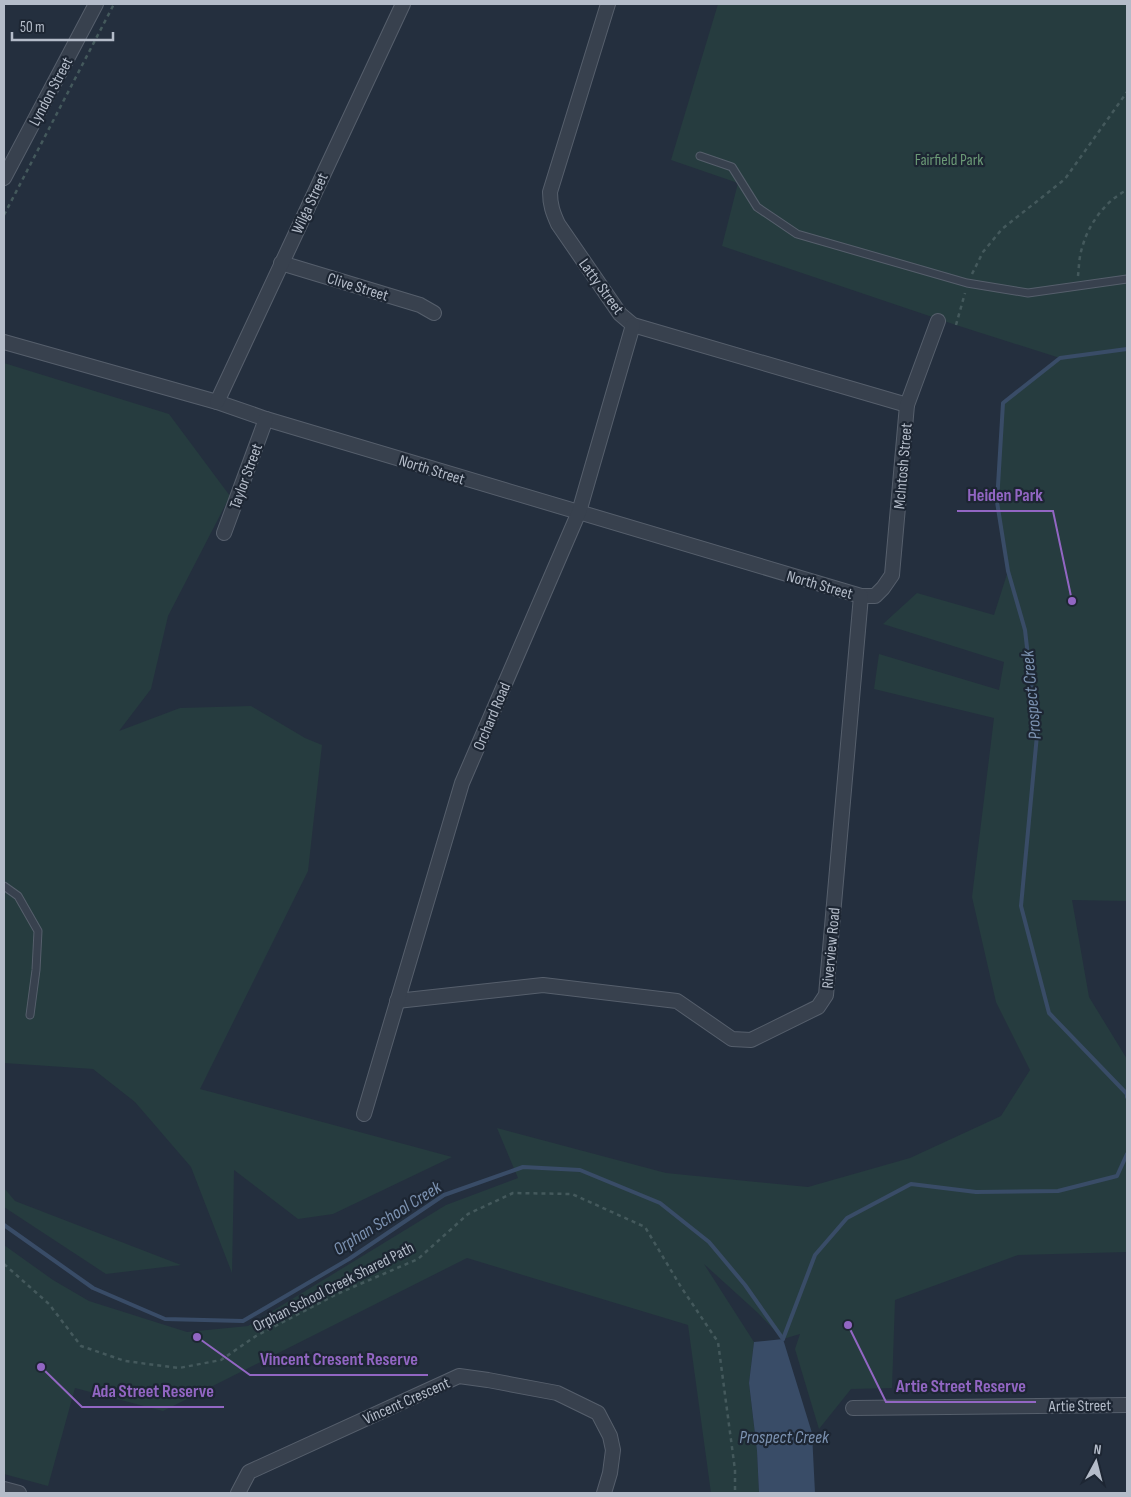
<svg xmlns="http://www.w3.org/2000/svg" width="1131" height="1497" font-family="'Sofia Sans Condensed',sans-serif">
<rect width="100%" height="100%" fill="#242f3e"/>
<g fill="#263c3f">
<path d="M718,4h409v897l-55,-1 17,97 38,62v193l-109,3 -123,45 -3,88 -41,1 -32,40 -24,-80 5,-15 -17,5 -25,-26 -54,-49 50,78 -5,41 8,68 2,42h-48l-23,-168 -221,-67 -304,153 -88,-23 -27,98 -44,-12v-229l49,35 36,21 98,31 61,-6 198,-121 72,-27 -21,-50 169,45 142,14 102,-29 91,-42 29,-46 -34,-68 -24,-105 22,-179 -120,-29 5,-35 120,36 5,-28 -121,-38 34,-31 77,22 14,-44 -11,-69 6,-99 57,-45 -104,-33 -234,-79 16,-63 -67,-23z"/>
<path d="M4,363l165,51 61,82 -62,120 -17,73 -32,42 61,-23 71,-2 54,32 17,7 -14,126 -108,218 252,68 -119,57 -35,5 -64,-49 -2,103 -41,-106 -56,-65 -42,-33 -89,-6z"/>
<path d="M4,1188l11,13 166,64 -75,9 -102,-67z"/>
</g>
<path fill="#394c67" d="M783,1339l29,94 3,60h-56l-2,-42 -8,-68 5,-41z"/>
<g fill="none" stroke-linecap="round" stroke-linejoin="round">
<g stroke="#394c67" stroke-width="4">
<path d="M1127,349l-67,9 -57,45 -6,99 11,69 17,59 12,105 -16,171 28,107 78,81v3"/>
<path d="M4,1225l89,63 72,31 78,2 106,-62 95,-64 79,-28 57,3 80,33 49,39 36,43 38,54"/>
<path d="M783,1339l32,-84 32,-37 64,-34 65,8 82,-1 59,-15 10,-22"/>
</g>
<defs>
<g id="lane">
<path d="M700,156l32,11 25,40 40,27 170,49 61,10 99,-14"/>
<path d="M4,886l14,10 20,35 -2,39 -6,45"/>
</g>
<g id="street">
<path d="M608,4l-58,188c0,13 3,21 8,32l62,90 13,11 274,80"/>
<path d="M4,178l92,-174"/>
<path d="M281,263l139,42 14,8"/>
<path d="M4,342l213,60 49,17 595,177h14l8,-8 9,-13 15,-170 31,-84"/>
<path d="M217,402l186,-398"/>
<path d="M224,533l42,-114"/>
<path d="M397,1001l146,-16 134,16 55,38 19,1 67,-33 8,-12 35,-399"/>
<path d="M364,1114l98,-331 117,-271 54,-187"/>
<path d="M853,1408l274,-3"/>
<path d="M4,1489l15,4"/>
<path d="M238,1493l11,-21 210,-96 29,4 69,13 41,20 12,23 3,14 -3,23 -6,20"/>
</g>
</defs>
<use href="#lane" stroke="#565f6c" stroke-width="9"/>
<use href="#street" stroke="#565f6c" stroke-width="16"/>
<g stroke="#44595c" stroke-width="2.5" stroke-dasharray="4 4" stroke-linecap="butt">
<path d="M4,215l110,-211"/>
<path d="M972,274l11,-22 19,-23 63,-50 62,-87"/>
<path d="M1078,276c1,-9 1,-19 4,-28 6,-23 23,-47 45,-58"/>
<path d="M956,325l9,-32"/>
<path d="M4,1264l45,40 32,42 44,15 54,7 42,-8 35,-24 81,-42 81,-35 50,-45 45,-21 59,1 73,33 36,60 37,55 17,128v23"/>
</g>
<use href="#lane" stroke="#38414e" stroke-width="7"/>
<use href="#street" stroke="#38414e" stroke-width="14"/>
</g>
<g text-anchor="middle" stroke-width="4.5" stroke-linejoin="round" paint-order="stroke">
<g font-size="16" fill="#b4bcc9" stroke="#1d2633">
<text transform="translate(50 91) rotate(-62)" y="6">Lyndon Street</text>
<text transform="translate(309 203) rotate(-65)" y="6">Wilga Street</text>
<text transform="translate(358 286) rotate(17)" y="6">Clive Street</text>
<text transform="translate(602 286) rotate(54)" y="6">Latty Street</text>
<text transform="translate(902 466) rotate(-85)" y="6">McIntosh Street</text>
<text transform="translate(432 469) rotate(17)" y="6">North Street</text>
<text transform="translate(245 476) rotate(-70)" y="6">Taylor Street</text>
<text transform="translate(820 584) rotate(16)" y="6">North Street</text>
<text transform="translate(491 716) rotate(-67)" y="6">Orchard Road</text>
<text transform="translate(830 948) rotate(-85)" y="6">Riverview Road</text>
<text transform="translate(333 1286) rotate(-27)" y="6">Orphan School Creek Shared Path</text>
<text transform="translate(406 1400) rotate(-24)" y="6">Vincent Crescent</text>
<text transform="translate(1080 1405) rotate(-1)" y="6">Artie Street</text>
</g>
<g font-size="16" fill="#6b9a76" stroke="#1d2633">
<text x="949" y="165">Fairfield Park</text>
</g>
<g font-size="18" font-style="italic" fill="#7c92b1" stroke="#1d2633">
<text transform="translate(1031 695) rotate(-95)" y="6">Prospect Creek</text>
<text transform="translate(387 1218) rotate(-32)" y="6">Orphan School Creek</text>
<text x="784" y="1443">Prospect Creek</text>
</g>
</g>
<path fill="none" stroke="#9266c3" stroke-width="2" d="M1072 601L1053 511H957M197 1337L250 1375H428M848 1325L886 1402H1036M41 1367L82 1407H224"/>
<g fill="#9266c3" stroke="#1d2633" stroke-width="2">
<circle cx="1072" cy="601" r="5"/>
<circle cx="197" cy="1337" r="5"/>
<circle cx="848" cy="1325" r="5"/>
<circle cx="41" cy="1367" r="5"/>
</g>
<g font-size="18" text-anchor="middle" font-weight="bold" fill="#9266c3" stroke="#1d2633" stroke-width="4.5" stroke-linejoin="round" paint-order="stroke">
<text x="1005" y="501">Heiden Park</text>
<text x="339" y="1365">Vincent Cresent Reserve</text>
<text x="961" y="1392">Artie Street Reserve</text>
<text x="153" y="1397">Ada Street Reserve</text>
</g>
<rect width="1131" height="1497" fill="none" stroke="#b4bcc9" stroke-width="10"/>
<g transform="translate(1096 1462) rotate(7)" stroke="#1d2633" stroke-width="4" paint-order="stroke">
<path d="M0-4L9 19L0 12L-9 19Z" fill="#b4bcc9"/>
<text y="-8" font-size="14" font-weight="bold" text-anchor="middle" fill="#b4bcc9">N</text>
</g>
<path d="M12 32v8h101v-8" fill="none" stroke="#b4bcc9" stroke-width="2.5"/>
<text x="20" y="32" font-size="15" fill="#b4bcc9" stroke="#1d2633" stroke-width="4" paint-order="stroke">50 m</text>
</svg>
